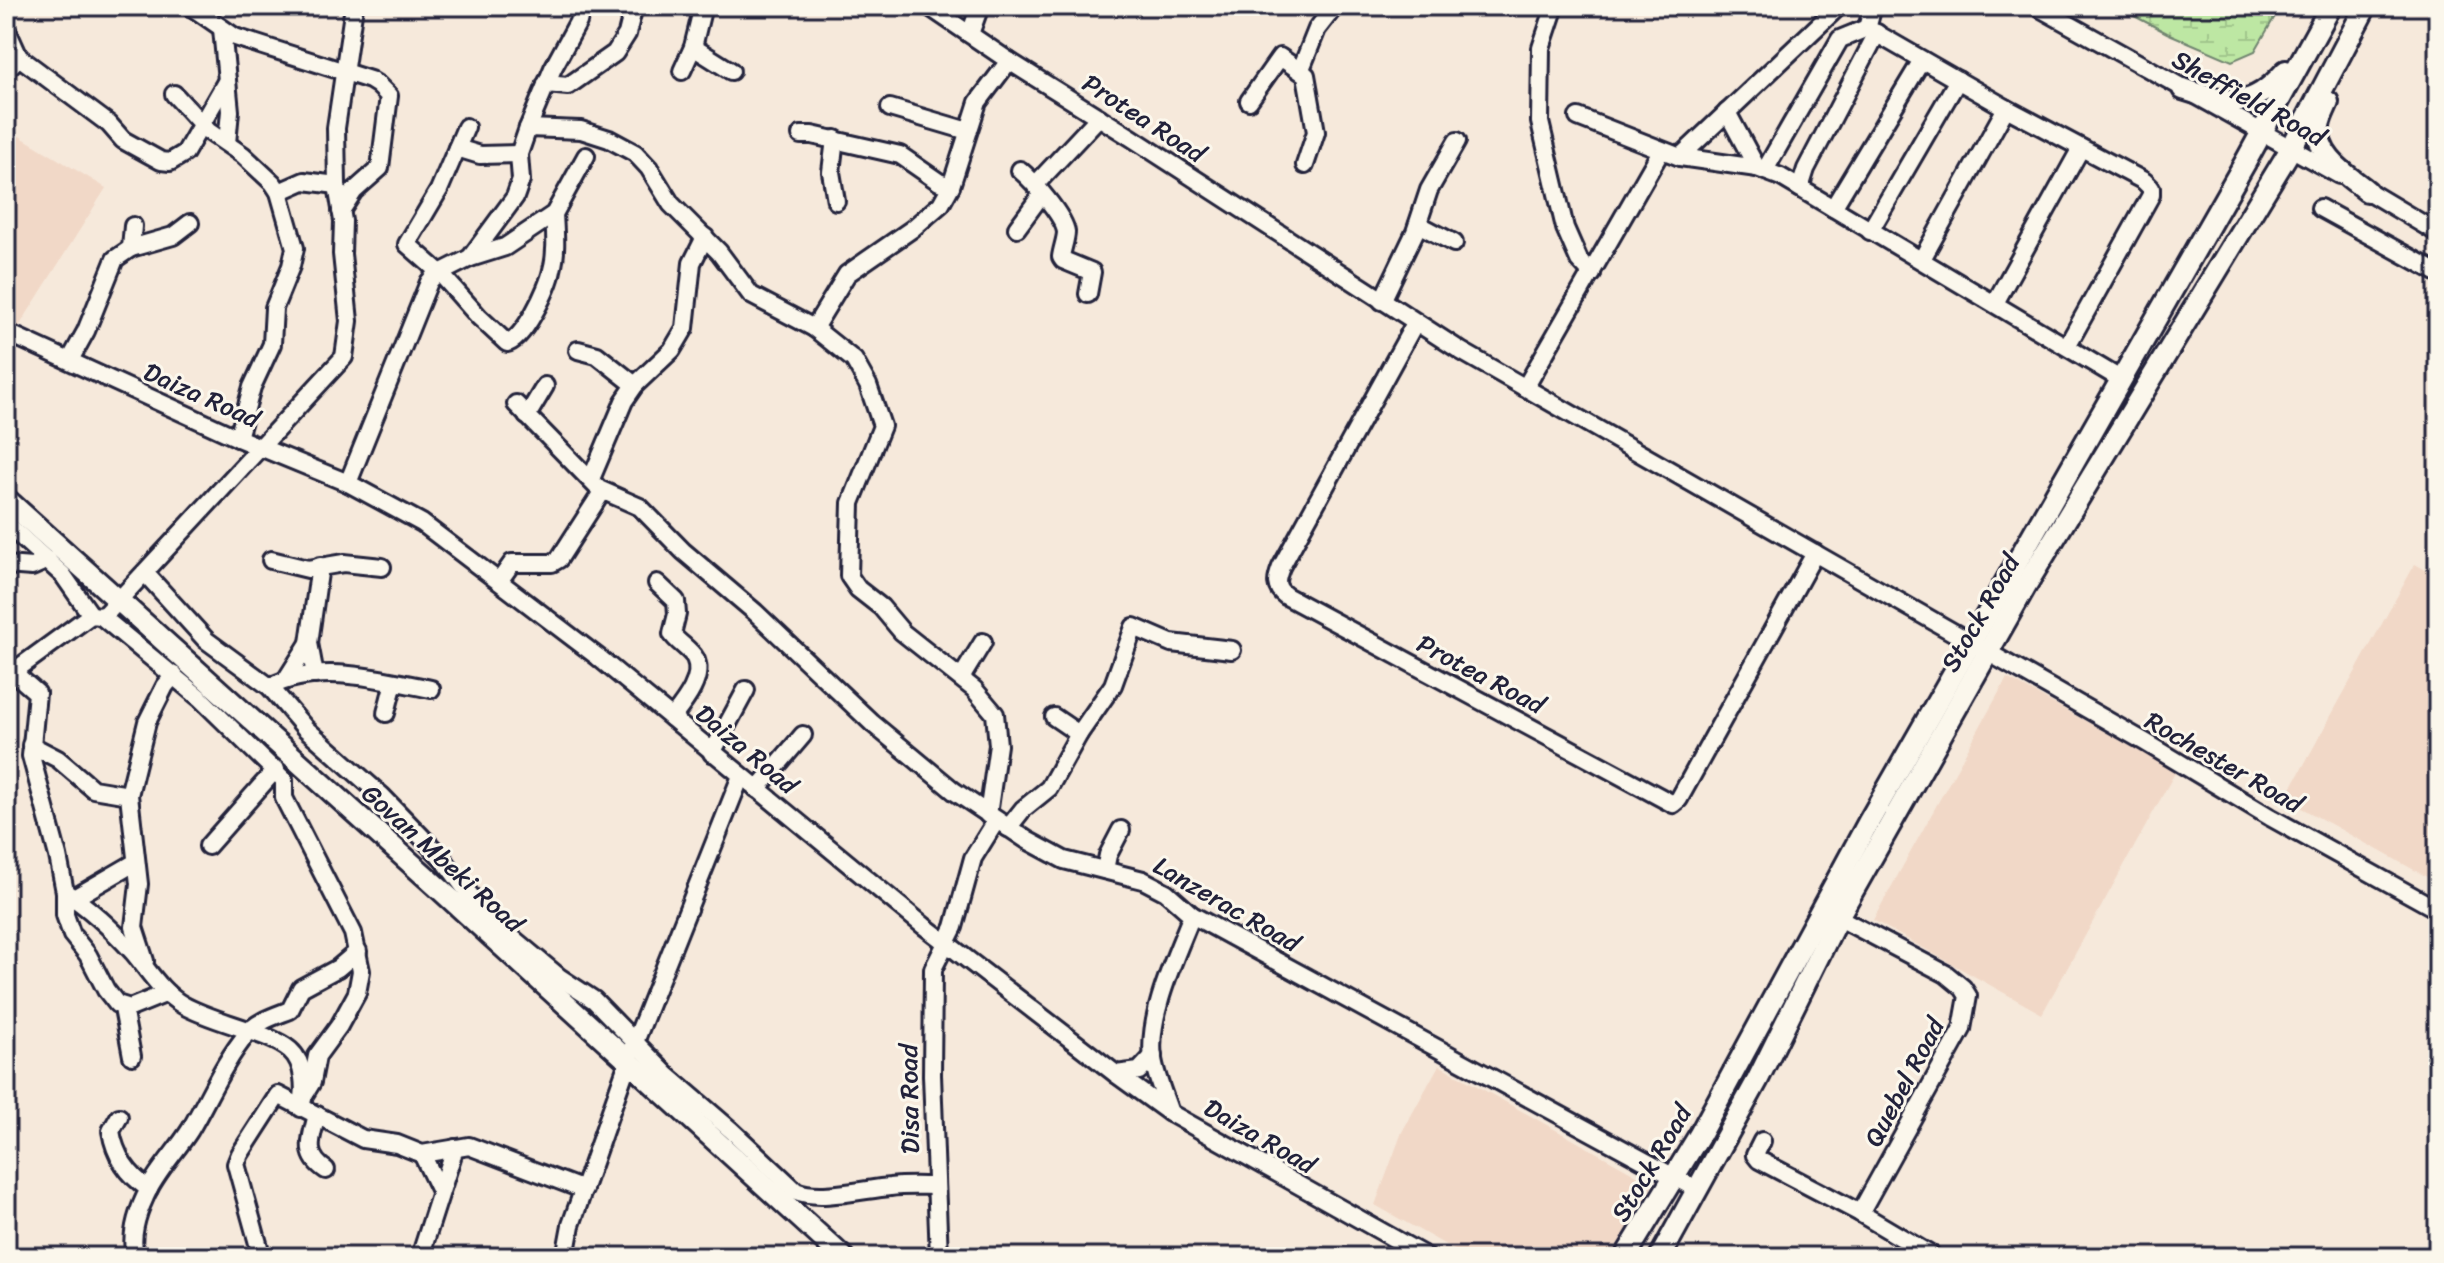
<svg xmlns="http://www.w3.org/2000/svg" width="2444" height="1263" font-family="Sriracha,sans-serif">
<defs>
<pattern id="wetland-marsh" width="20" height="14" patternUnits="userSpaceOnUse" patternTransform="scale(2)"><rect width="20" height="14" fill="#bde7a3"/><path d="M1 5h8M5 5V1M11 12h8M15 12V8" fill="none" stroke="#a2c68d"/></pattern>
</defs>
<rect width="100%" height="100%" fill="#f6e9db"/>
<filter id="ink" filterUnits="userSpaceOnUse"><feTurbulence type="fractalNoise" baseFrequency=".0125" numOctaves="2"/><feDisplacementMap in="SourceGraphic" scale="16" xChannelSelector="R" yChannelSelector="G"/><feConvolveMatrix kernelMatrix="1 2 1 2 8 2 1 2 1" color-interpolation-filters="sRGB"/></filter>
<g filter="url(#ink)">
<g fill="#f1d8c7">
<path d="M6,128l100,60 -88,140 -12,-5z"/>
<path d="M2415,564l23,13v306l-153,-84z"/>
<path d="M2007,678l169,93 -134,243 -169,-94z"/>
<path d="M1439,1065l214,119 -41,73h-145l-92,-52 27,-73z"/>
</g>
<path fill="url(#wetland-marsh)" stroke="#70846f" stroke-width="2" d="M2115,6h166l-26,45 -23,10 -65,-28z"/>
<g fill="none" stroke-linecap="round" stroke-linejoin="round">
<defs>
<g id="minor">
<path d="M190,6l45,31 135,43 8,5 11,11 -9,72 -26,23 -13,20"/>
<path d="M928,6l81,55 123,77 329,213 684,391 125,75 168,93"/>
<path d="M1555,6l-14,42 -1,74 25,106 14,32 13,14"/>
<path d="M2036,6l303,169"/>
<path d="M6,28l13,29 90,67 14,16 38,21 9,1 15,-9 42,-73"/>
<path d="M1867,28l6,-22"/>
<path d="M222,29l8,82 -3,32"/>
<path d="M970,34l10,-28"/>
<path d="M693,47l38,24"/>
<path d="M1301,69l16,-40 18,-23"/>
<path d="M6,70l13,-13"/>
<path d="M682,71l11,-24 10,-41"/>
<path d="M546,84l22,2 47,-33 12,-19 7,-28"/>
<path d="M174,94l34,37 35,24 30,28 6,9 16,56 -4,18 -17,42 -2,36 -20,43 -14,51"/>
<path d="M1249,101l31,-44 26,18 10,57 -11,33"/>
<path d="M890,108l78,23"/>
<path d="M1727,112l30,56"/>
<path d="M1578,117l102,40 77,11 24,9 341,203"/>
<path d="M466,127l-27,63 -32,54 33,29 39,44 28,26c16,-2 42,-56 45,-73 5,-18 3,-37 2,-56"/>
<path d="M528,128l53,2 28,9 26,14 14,15 22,36 48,48 32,43 63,33 40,32 14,25 14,41 -31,77 -2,73 9,13 23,18 21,25 72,57 21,25 3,31 -10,70"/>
<path d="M801,135h11l88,20 39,27 12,4"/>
<path d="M835,139l-4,33 5,29"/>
<path d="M457,148l23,7 39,-1"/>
<path d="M1680,157l159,-151"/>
<path d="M1020,170c12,10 44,46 46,62 0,7 -4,17 -5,25l2,3 29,12 -4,22"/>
<path d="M1765,170l75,-131 27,-11 139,80 138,73 7,7v7l-84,151"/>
<path d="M1036,184l63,-67"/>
<path d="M2359,186l79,47"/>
<path d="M1800,188l6,-19 71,-136"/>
<path d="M279,192l25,-11 33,4"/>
<path d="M1833,208l89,-148"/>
<path d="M2320,208l118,65"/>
<path d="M1418,224l36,19"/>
<path d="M1017,228l25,-34"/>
<path d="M1870,231l88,-151"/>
<path d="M131,248l2,-22"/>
<path d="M470,258l45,-61 6,-17 -2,-26 9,-26 25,-60 25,-46 4,-16"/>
<path d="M1922,259l84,-151"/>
<path d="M1382,301l33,-69 14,-42 28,-49"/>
<path d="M1995,303l86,-155"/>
<path d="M1415,323l-134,244c-5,13 -7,20 5,29l387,208 6,-5 136,-246"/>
<path d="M814,328l33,-54 65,-45 29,-25 10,-18 27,-84 31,-41"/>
<path d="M6,332l232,106 110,45 74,40 176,134 326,269 192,148 54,39 257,144"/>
<path d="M578,350l19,5 38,30"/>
<path d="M70,360l16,-29 29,-72 16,-11 42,-12 17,-13"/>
<path d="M1525,388l136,-237"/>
<path d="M516,404l83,85 41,18 43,44 72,61 117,111 82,68 73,49 37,20 79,20 23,12 26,23 506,275"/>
<path d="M527,416l18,-30"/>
<path d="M591,479l33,-78 11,-16 37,-35 13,-22 7,-65 13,-26"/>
<path d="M348,483l81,-201 5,-6 36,-18 35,-11 49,-33 32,-58"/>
<path d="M6,523l57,52 28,40"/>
<path d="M271,560l37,9 36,-6 38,4"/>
<path d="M6,565l26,2 16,-7"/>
<path d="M145,573l61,67 64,47 35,41 77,68 61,63 42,56 74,62 35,23 73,75 64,55 65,61c23,10 69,-2 94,-4 15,-2 30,-1 45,-1"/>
<path d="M500,580l12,-17h40l7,-4 43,-67"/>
<path d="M657,583l19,18 1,13 -5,20c6,9 18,15 23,24 10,20 -12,46 -23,60"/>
<path d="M101,616l99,82 84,82v18l69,135 8,38 -4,22 -18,33 -22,30 -5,26 -8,13"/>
<path d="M13,672l24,21 -6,63 27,100 7,36c26,17 47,37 68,60 16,19 28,40 50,53 29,17 86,27 107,45 15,13 16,41 11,58"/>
<path d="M6,674l7,-2 78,-57 10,1 5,-2 238,-257 5,-36 -7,-67 1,-33 -6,-36 -1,-57 18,-122"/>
<path d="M315,675l-6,-32 11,-77"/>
<path d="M287,678l22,-35"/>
<path d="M961,678l22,-36"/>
<path d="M270,687c48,-25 110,-8 161,2"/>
<path d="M386,713l8,-31"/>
<path d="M1054,717l25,17"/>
<path d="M31,745l27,14 35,30 36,6"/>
<path d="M712,753l34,-63"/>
<path d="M757,789l46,-54"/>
<path d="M1008,828l15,-19 26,-21 30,-54 34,-49 21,-58 37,16 61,7"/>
<path d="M208,846l68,-77"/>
<path d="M1105,870l3,-15 13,-25"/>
<path d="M65,892v23l7,20 16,20 18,35 11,14 13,4 37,-15"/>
<path d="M74,898l62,-36"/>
<path d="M1830,913l116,61 17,14 5,8 -6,33 -102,184"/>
<path d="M145,961l-11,-34 5,-43 -10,-89 18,-73 18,-36 9,-11"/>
<path d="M123,1008l9,48"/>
<path d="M1116,1074l23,-3 14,-15"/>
<path d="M1170,1113c-6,-18 -14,-36 -17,-54 -6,-44 23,-103 39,-144"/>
<path d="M317,1115c-6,24 -14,40 9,55"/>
<path d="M119,1117l-8,14c4,25 17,44 38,58"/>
<path d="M1762,1141l-7,14 4,5 101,53 74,44"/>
<path d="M422,1154l18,37"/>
<path d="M136,1257c-7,-18 1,-43 9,-60 10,-24 31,-45 45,-67 19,-32 33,-67 57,-96 10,-13 28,-18 43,-24l11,-22 37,-20 20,-17"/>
<path d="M258,1257l1,-10 -23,-83 4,-10 38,-59 85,44 34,5 25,10 47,-8 115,44"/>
<path d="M420,1257l35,-109"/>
<path d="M565,1257l6,-32 64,-183 106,-266"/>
<path d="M939,1257l-7,-182 1,-106 21,-42 19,-69 23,-37"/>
</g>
<g id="major">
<path d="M2183,89c47,15 67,22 103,-18"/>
<path d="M2328,102c-3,7 -8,16 -9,24 -4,30 28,49 48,65"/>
<path d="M6,499l437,393 400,365"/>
<path d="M1625,1257l75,-123 168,-311 378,-662 85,-155"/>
<path d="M1660,1257l97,-176 81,-164 188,-332 266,-438 74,-141"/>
</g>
</defs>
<use href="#minor" stroke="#22223b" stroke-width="22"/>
<use href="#major" stroke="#22223b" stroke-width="26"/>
<use href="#minor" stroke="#fbf7ec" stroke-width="16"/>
<use href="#major" stroke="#fbf7ec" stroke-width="20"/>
</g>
</g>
<g text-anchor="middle" stroke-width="6" stroke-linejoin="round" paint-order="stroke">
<g font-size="26" fill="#22223b" stroke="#fbf7ec">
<text transform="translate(2249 98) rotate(29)" y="9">Sheffield Road</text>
<text transform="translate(1144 118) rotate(33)" y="9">Protea Road</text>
<text transform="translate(202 395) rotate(24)" y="9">Daiza Road</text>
<text transform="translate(1980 613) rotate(-60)" y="9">Stock Road</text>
<text transform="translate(1481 674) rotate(28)" y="9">Protea Road</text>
<text transform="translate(747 749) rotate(40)" y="9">Daiza Road</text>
<text transform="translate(2224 762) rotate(30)" y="9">Rochester Road</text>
<text transform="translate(443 858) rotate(42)" y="9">Govan Mbeki Road</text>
<text transform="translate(1227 904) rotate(30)" y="9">Lanzerac Road</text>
<text transform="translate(1904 1082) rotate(-62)" y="9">Quebel Road</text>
<text transform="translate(909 1099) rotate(-91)" y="9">Disa Road</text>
<text transform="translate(1260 1136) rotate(30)" y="9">Daiza Road</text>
<text transform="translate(1651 1163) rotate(-59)" y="9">Stock Road</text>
</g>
</g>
<rect width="2444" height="1263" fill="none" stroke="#fbf7ec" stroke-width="32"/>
<rect x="16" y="16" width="2412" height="1231" fill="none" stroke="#22223b" stroke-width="3" filter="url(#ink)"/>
</svg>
